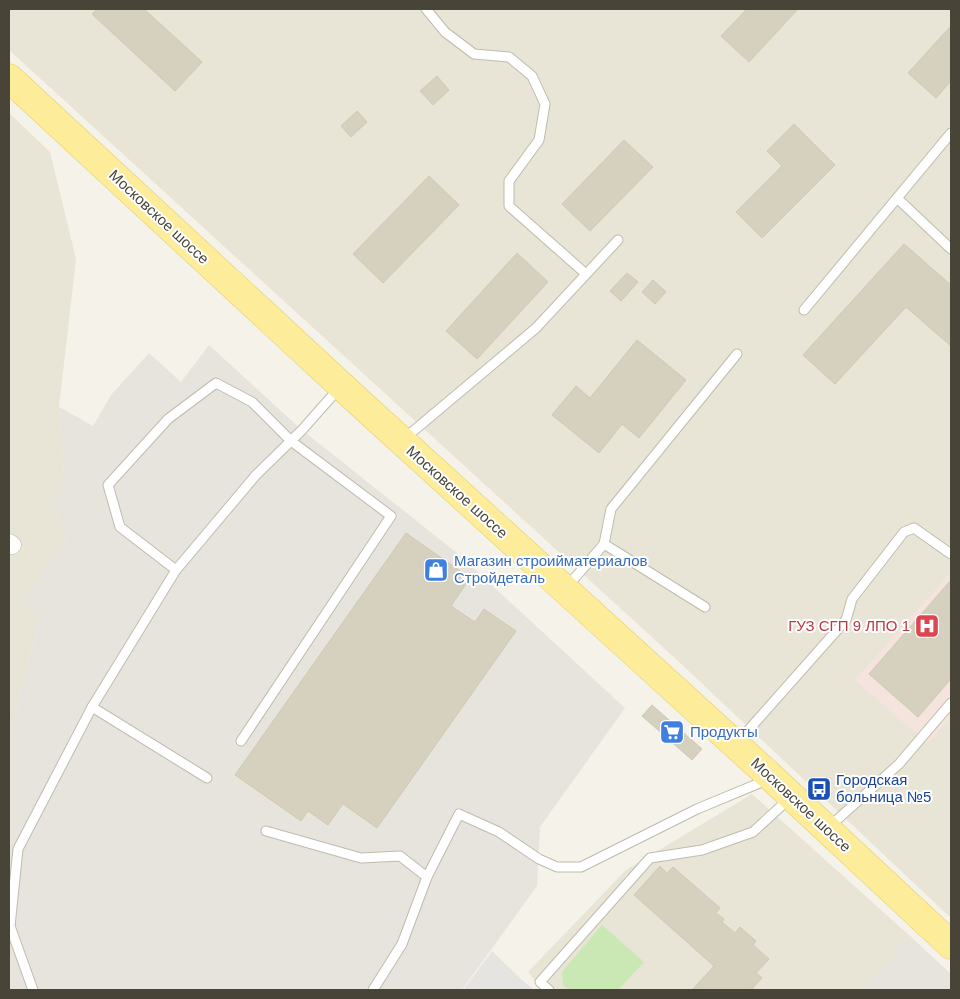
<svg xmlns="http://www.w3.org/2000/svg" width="960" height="999" font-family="Arial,sans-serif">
<rect width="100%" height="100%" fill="#f4f2e9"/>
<g fill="#e8e5d7">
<path d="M9,9h942v909l-274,-258 -668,-610z"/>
<path d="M9,113l41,39 26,107 -17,148 5,67 -12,28 14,38 -46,62 19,21 -14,50 -16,67z"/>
<path d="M752,794l158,142 -50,54h-317l-15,-18 98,-102z"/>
</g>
<g fill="#e7e4de">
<path d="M209,345l93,85 155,123 168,155 -85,119 -3,59 -75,104h-453v-250l16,-67 14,-50 -20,-21 47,-62 -14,-38 12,-28 -5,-67 34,19 18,-31 38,-42 32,29z"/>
<path d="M910,936l41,38v16h-91z"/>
</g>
<path fill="#f5e3dd" d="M951,572v145l-24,27 -72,-64z"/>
<path fill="#c9e8b3" d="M602,925l42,37 -26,28h-49l-6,-5 -1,-13z"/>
<path fill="#e6e4e1" d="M492,951l30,29 12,10h-71z"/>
<g fill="#d6d0bf" stroke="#d1c8b2">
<path d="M97,9h47l58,53 -27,29 -83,-77z"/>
<path d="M747,9h51l-49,53 -28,-26z"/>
<path d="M951,26v55l-15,17 -28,-25z"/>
<path d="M437,76l12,14 -16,15 -13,-14z"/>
<path d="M357,111l10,11 -16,15 -10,-11z"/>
<path d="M794,124l41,41 -73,73 -26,-26 46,-46 -15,-15z"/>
<path d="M624,140l29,27 -63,64 -28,-27z"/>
<path d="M429,176l30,29 -76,78 -30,-29z"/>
<path d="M904,244l47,41v61l-45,-39 -71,77 -32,-29z"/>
<path d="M517,253l31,29 -71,77 -31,-28z"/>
<path d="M627,273l11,9 -17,19 -11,-10z"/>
<path d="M653,280l13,12 -11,12 -13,-12z"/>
<path d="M637,340l49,40 -47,58 -17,-14 -23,29 -47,-38 24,-29 14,12z"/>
<path d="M406,533l64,45 -19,28 24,16 9,-13 32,22 -139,197 -34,-24 -15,21 -20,-14 -7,10 -66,-46z"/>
<path d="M951,580v99l-33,38 -49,-43z"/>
<path d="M652,705l50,44 -10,11 -50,-44z"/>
<path d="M660,866l7,7 6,-6 47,41 -4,5 8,6 -2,3 13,11 5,-6 16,14 -3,4 16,14 -13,14 6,5 -11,12h-59l22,-24 -80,-71z"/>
</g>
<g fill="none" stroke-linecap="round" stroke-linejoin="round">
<defs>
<g id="lane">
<path d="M426,9l19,23 29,22 35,3 23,19 13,28 -6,36 -30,41v25l77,68"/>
<path d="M897,198l54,51"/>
<path d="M804,310l147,-177"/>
<path d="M405,438l131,-110 82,-88"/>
<path d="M604,544l101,63"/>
<path d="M176,570l-56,-43 -12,-42 60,-66 48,-36 36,19 39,39 100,75 -150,225"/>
<path d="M566,588l38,-44 7,-35 126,-155"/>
<path d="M92,707l115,71"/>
<path d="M737,743l109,-123 6,-21 52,-67 10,-4 37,26"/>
<path d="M829,827l70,-63 52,-61"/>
<path d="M266,831l95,27 39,-2 27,21"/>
<path d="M33,990l-23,-64 8,-77 74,-142 84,-137 80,-95 46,-45 38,-43"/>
<path d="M373,990l29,-46 25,-67 32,-63 40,18 40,27 18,8h24l116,-58 70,-29"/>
<path d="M549,990l-9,-8 110,-124 52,-8 51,-18 37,-34"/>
</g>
<path id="street" d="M9,543l3,2"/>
<path id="primary" d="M9,78l351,325 412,375 179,167"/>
</defs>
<use href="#lane" stroke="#c0bbac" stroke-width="11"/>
<use href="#street" stroke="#c0bbac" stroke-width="19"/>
<use href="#primary" stroke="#e3cd69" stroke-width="29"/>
<use href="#lane" stroke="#fff" stroke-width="9"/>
<use href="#street" stroke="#fff" stroke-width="18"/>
<use href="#primary" stroke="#fded9a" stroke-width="28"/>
</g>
<defs>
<symbol id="shop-square" viewBox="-11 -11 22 22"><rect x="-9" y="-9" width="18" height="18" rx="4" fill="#3f7fe0" stroke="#fff"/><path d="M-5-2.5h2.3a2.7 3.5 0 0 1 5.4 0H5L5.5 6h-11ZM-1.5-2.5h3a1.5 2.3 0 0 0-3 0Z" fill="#fff"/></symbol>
<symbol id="hospital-square" viewBox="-11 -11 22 22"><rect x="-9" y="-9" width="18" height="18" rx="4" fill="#e0444e" stroke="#fff"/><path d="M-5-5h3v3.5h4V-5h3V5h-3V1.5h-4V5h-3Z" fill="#fff"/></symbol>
<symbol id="supermarket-square" viewBox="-11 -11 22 22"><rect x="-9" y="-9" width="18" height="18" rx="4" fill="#3f7fe0" stroke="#fff"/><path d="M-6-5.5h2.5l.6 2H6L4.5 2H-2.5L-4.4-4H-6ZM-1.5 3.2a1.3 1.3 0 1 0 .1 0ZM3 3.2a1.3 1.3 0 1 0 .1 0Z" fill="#fff"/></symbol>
<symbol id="bus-square" viewBox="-11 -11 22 22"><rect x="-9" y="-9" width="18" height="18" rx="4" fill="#1a4fb4" stroke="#fff"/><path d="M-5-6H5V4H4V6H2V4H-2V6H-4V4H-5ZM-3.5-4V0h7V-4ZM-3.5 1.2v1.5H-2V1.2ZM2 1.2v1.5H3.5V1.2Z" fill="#fff"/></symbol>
</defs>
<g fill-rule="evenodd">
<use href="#shop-square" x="422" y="556" width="28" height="28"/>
<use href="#hospital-square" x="913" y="612" width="28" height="28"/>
<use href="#supermarket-square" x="658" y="718" width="28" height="28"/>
<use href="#bus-square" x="805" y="775" width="28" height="28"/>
</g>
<g text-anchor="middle" stroke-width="4" stroke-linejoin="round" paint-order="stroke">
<g font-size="15" fill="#484437" stroke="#fff">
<text transform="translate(159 217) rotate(43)" y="5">Московское шоссе</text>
<text transform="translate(457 492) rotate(42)" y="5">Московское шоссе</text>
<text transform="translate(801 805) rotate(43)" y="5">Московское шоссе</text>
</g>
<g font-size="15" fill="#366cbe" stroke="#fff" text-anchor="start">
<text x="454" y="566">Магазин строийматериалов<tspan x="454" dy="17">Стройдеталь</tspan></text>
<text x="690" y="737">Продукты</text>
</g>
<g font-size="15" fill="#be3a42" stroke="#fff" text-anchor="end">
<text x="910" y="631">ГУЗ СГП 9 ЛПО 1</text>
</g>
<g font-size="15" fill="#164399" stroke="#fff" text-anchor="start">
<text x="836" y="785">Городская<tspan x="836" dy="17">больница №5</tspan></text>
</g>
</g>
<rect width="960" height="999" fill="none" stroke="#484437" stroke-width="20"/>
</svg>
